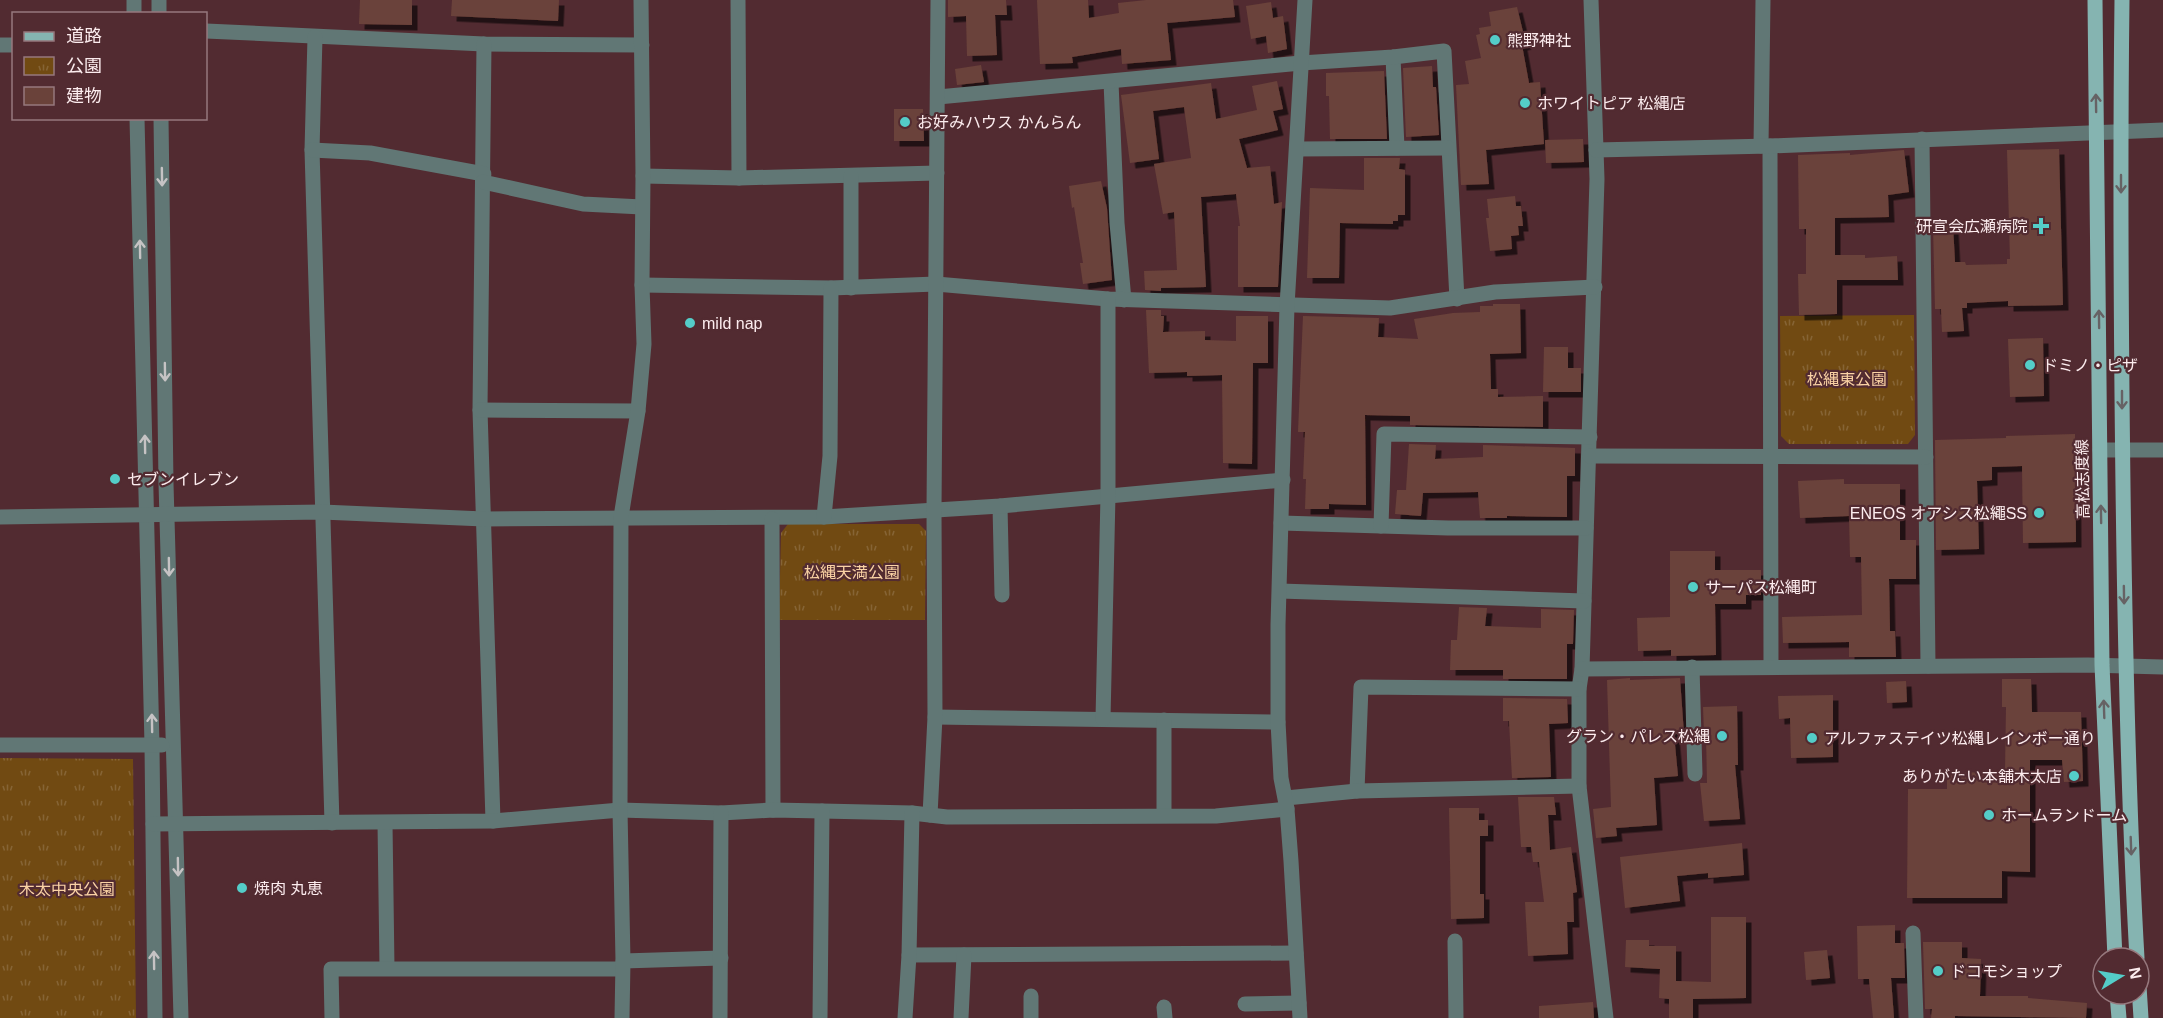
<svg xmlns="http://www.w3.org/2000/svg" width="2163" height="1018" font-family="Helvetica,'Noto Sans JP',sans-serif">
<defs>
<pattern id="park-tufts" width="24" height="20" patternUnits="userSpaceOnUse" patternTransform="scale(1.5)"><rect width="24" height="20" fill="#714a12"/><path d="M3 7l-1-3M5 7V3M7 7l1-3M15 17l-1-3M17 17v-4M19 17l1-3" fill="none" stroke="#866435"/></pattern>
<filter id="shadow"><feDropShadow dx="5.5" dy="5.5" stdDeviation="0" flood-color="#0009"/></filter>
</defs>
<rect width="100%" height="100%" fill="#522b31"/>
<g fill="url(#park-tufts)">
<path d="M1914,315l1,120 -7,9h-119l-8,-8 -1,-120z"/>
<path d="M788,524h131l7,7 -1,89h-146l2,-87z"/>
<path d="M0,758l133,1 3,259h-136z"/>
</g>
<g fill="#6a423a" filter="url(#shadow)">
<path d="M360,0h52v25l-53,-1z"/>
<path d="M452,0h107l-1,21 -107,-5z"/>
<path d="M948,0h58l1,15h-12l2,40 -30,1 -1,-40 -18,1z"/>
<path d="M1037,0h51l1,18 30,-5 -1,-10 28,-3h87l2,17 -68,6 4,37 -49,4 -1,-15 -49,8 1,6 -33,1z"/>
<path d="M1271,2l2,16 10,-2 4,33 -19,4 -2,-17 -15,3 -5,-33z"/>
<path d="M1517,7l9,37 -4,1 7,38 11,-1 4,62 -58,6 3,34 -28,1 -5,-100 13,-1 -4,-23 16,-3 -5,-23 4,-1 -1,-6 12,-2 -2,-14z"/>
<path d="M981,65l3,17 -27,3 -2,-16z"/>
<path d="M1432,66l1,21h3l3,48 -33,2 -3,-69z"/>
<path d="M1384,71l3,68h-57l-1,-43h-3v-23z"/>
<path d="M1277,81l6,28 -10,2 5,19 -39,9 8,29 23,-2 4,38 8,-2 -4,85h-40v-61h2l-4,-32 -35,3 5,90 -45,1v3l-16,-1 -1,-19 33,-1 -3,-58 -11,2 -9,-50 37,-6 -7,-51 -31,4 6,48 -29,4 -9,-68 90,-12 5,36 41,-9 -5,-24z"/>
<path d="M894,109h29l1,32h-30z"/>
<path d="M1583,139l1,23 -38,1 -1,-23z"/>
<path d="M2059,149l4,156 -55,1v-5l-41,2v5h-5l2,23 -22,1 -1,-23h-6l-2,-84h20l2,37h10l1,3 41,-1v-5h3l-3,-109z"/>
<path d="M1904,150l5,42 -21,3 1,22 -54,1v37h30v3l32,-2 1,24h-61v34l-38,1 -1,-41h8v-45h-7l-1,-74 52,-2v2z"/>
<path d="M1364,158h36l-1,11 6,1v45h-7v6h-5v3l-53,-1 -1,55h-32l3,-90 54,2z"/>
<path d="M1101,181l6,27 5,72 -29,4 -3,-21h3l-9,-56 -2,1 -3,-22z"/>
<path d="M1515,196l1,10h5l2,20h-5l1,9 -8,1 1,13 -22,2 -4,-33h3l-2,-19z"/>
<path d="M1493,304h27l1,49 -31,1 1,35h7v8l45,-1v31l-133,-2v-9l-45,-1 1,90 -37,-1v5h-24l1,-30h-3l2,-47h-7l5,-116 76,2 -1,19 40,2 -4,-20 39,-6 27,-1v-6h13z"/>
<path d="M1146,310h15v6h3l-1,16 42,-1v9l31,1v-25h32v47h-15l-1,101 -29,-1 -1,-88 -35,1v-4l-38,1z"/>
<path d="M2043,338l1,58 -34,1 -2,-58z"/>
<path d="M1544,347h24v21h13v24h-38z"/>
<path d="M2075,434l1,108 -53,1 -1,-77 -30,1v13l-15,1 2,68 -43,1 -1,-110 71,-2v-2z"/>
<path d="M1409,444l27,1 -1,14 48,-2v-12l92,3v28h-8v41l-60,-1v2h-27l-2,-26 -55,1 -2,23 -26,-2 2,-24h9z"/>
<path d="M1844,479v5h56v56h16v39h-27l1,52h5l1,26h-47v-15l-66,1 -1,-26 80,-2 -1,-58h-11l-1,-41 -49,2 -2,-37z"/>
<path d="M1670,551h45v19h46v25h-15v9h-31l1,51 -45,1v-6l-33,1 -1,-33 33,-1z"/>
<path d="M1459,607l28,1 -2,18 56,2v-19l33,1 -1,34h-6v35h-64v-9h-53l1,-30h6z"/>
<path d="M1630,678v2l50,-2 4,56h-10l4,42 -24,2 3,47 -41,3 1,8 -21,2 -3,-29 18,-2 -4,-127z"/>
<path d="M2002,679h29l1,33h49l2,69 -19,1 -2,-22h-32v112l-28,-1v27h-95l1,-109h39v-17l58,1 1,-66h-4z"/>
<path d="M1906,681l1,21 -20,1 -1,-21z"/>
<path d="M1833,695v62l-42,1 -1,-40 -11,1 -1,-23z"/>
<path d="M1503,698l64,1 1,24 -19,1 2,53 -39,1 -3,-57h-6z"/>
<path d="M1737,706l1,59h-3l5,54 -36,2 -4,-38h7l-1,-50h-2l-1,-26z"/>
<path d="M1518,797h36l2,18h-8l2,35 21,-3 6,45 -4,1 1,29h-7l1,32 -40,2 -3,-54h19l-5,-40h-6l-2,-15h-10z"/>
<path d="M1449,808h30v12h9v16h-8v58h4v24l-33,1z"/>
<path d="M1742,843l2,32 -36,3v-5l-31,3 3,25 -55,7 -5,-51z"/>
<path d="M1711,917h35v81l-53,1v19h-24v-19l-10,-1 1,-29 -35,-2 1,-27h23v6h27v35l35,1z"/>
<path d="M1895,925v18h9l1,35h-14l3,40h-21l-4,-39h-11l-1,-53z"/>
<path d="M1923,942h39v16l19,1 -1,37h48v2l59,5 -1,15 -131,-2v2h-24l1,-9h-7z"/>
<path d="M1827,950l3,28 -24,2 -2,-28z"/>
<path d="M1593,1002l1,16h-55v-12z"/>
</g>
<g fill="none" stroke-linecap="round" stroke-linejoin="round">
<g stroke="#617775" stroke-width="15">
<path d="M134,0v14"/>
<path d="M159,0v14"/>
<path d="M738,0l1,178"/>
<path d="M1591,0l6,179 -15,490 -3,20v97l27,232"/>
<path d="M206,31l278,13 158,1"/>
<path d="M315,37l-3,113 20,673"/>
<path d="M484,44l-4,366 13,411"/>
<path d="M0,45h14"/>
<path d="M1393,57l4,91"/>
<path d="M1111,82l6,141 7,77"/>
<path d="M938,97l363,-34 92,-6 51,-6 13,248"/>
<path d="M137,118l15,627 3,273"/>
<path d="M161,118l5,365 15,535"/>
<path d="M1922,139l6,527"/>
<path d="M1761,146l2,-146"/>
<path d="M1770,146l1,520"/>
<path d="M1297,149l151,-1"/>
<path d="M312,150l58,3 114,21"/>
<path d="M1596,150l174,-4 393,-16"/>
<path d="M643,176l96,2 198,-5"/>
<path d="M851,176v112"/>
<path d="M483,182l100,22 59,3"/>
<path d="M642,285l189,3 105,-4 172,15 282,9 105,-16 100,-5"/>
<path d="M480,410l158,1"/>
<path d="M2100,450h63"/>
<path d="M1590,456l336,1"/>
<path d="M1000,506l2,89"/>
<path d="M0,517l322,-5 162,7 340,-2 176,-11 283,-26"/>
<path d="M824,517l6,-61 1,-168"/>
<path d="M772,519l1,291"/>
<path d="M1281,523l167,5h138"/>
<path d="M1381,526l3,-92 206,3"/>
<path d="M1280,591l304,10"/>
<path d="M1692,667l3,107"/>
<path d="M1582,669l506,-4 75,2"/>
<path d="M935,717l343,5"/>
<path d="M1103,719l5,-224v-196"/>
<path d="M0,745h162"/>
<path d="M1357,791l4,-104 218,2"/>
<path d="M1286,798l71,-7 222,-5"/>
<path d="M930,815l5,-98 -1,-206 4,-511"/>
<path d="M1164,815v-95"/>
<path d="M385,823l2,145"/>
<path d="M153,824l340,-3 127,-11 101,3 52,-3 49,1 90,2 35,4 269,-1 71,-7"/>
<path d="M1913,933l3,85"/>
<path d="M1455,941l1,77"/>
<path d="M909,955l387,-2"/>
<path d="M623,961l98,-3"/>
<path d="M1245,1004l54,-1"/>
<path d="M1164,1007l1,11"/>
<path d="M332,1018l-1,-49h291"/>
<path d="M622,1018l1,-57 -3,-151 1,-293 17,-106 6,-67 -2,-59 1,-109 -2,-176"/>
<path d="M720,1018l1,-205"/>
<path d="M820,1018l2,-207"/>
<path d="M905,1018l4,-63 3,-142"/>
<path d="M961,1018l3,-63"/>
<path d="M1031,1018v-22"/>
<path d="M1300,1018l-9,-157 -4,-52 -6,-31 -3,-56v-97l9,-319 18,-306"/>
</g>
<g stroke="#85b4b1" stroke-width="15">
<path d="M2095,0l7,665 13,293"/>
<path d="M2122,0c-2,162 -1,324 1,486 2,158 5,315 14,472"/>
<path d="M2139,986l2,32"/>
<path d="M2117,994l2,24"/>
</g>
</g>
<defs><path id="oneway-shaft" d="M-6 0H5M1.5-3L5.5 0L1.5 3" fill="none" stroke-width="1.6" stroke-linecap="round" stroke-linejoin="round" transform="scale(1.5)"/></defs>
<g stroke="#666264">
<use href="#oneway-shaft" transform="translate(2096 103) rotate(-91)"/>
<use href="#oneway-shaft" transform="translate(2121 184) rotate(90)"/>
<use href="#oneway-shaft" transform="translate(2099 319) rotate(-91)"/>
<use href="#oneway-shaft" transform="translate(2122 400) rotate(90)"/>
<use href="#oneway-shaft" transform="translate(2101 514) rotate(-91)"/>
<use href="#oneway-shaft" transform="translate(2124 595) rotate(89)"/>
<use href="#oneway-shaft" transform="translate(2104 709) rotate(-92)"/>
<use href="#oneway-shaft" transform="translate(2131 846) rotate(88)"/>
</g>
<g stroke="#c6c3c4">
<use href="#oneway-shaft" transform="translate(162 177) rotate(89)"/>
<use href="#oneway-shaft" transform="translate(140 249) rotate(-91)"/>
<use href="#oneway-shaft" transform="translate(165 372) rotate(89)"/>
<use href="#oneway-shaft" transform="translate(145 444) rotate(-91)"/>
<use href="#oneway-shaft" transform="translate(169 567) rotate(89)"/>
<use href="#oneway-shaft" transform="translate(152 723) rotate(-91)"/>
<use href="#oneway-shaft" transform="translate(178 867) rotate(89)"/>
<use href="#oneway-shaft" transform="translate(154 960) rotate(-91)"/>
</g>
<g fill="#54cdc8" stroke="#522b31" stroke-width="2">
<circle cx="1495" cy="40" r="6"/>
<circle cx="1525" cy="103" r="6"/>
<circle cx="905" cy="122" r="6"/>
<path d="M2038 217h6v6h6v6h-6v6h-6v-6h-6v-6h6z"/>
<circle cx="690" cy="323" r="6"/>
<circle cx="2030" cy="365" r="6"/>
<circle cx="115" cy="479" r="6"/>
<circle cx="2039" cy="513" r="6"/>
<circle cx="1693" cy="587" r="6"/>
<circle cx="1722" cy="736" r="6"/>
<circle cx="1812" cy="738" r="6"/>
<circle cx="2074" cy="776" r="6"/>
<circle cx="1989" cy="815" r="6"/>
<circle cx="242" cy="888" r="6"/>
<circle cx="1938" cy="971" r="6"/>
</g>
<g text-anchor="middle" stroke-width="4.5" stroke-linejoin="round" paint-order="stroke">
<g font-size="16" fill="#fcecee" stroke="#522b31" text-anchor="start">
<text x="1507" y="46">熊野神社</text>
<text x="1537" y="109">ホワイトピア 松縄店</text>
<text x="917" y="128">お好みハウス かんらん</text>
<text x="2028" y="232" text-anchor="end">研宣会広瀬病院</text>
<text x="702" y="329">mild nap</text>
<text x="2042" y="371">ドミノ・ピザ</text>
<text x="127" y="485">セブンイレブン</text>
<text x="2027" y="519" text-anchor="end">ENEOS オアシス松繩SS</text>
<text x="1705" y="593">サーパス松縄町</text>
<text x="1710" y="742" text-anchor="end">グラン・パレス松縄</text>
<text x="1824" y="744">アルファステイツ松縄レインボー通り</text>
<text x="2062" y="782" text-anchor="end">ありがたい本舗木太店</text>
<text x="2001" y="821">ホームランドーム</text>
<text x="254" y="894">焼肉 丸恵</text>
<text x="1950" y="977">ドコモショップ</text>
</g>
<g font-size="16" fill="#fad2a4" stroke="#522b31">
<text x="1847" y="385">松縄東公園</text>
<text x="852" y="578">松縄天満公園</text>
<text x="67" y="895">木太中央公園</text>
</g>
<g font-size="16" fill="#fcecee" stroke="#522b31">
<text transform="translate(2082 479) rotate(-91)" y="6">高松志度線</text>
</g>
</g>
<rect x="12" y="12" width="195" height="108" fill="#522b31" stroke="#96787d" stroke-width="1.5"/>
<rect x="24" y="32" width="30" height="9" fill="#85b4b1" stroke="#96787d" stroke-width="1.5"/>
<text x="66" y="42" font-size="18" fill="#fcecee">道路</text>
<rect x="24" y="57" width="30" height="18" fill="url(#park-tufts)" stroke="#96787d" stroke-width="1.5"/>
<text x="66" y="72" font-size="18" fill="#fcecee">公園</text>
<rect x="24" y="87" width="30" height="18" fill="#6a423a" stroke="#96787d" stroke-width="1.5"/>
<text x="66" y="102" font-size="18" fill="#fcecee">建物</text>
<g transform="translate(2121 976) rotate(79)"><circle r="28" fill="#522b31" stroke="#96787d" stroke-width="1.5"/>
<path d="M0-4.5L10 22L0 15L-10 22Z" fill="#54cdc8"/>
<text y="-9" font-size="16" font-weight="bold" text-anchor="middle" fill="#fcecee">N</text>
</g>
</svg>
